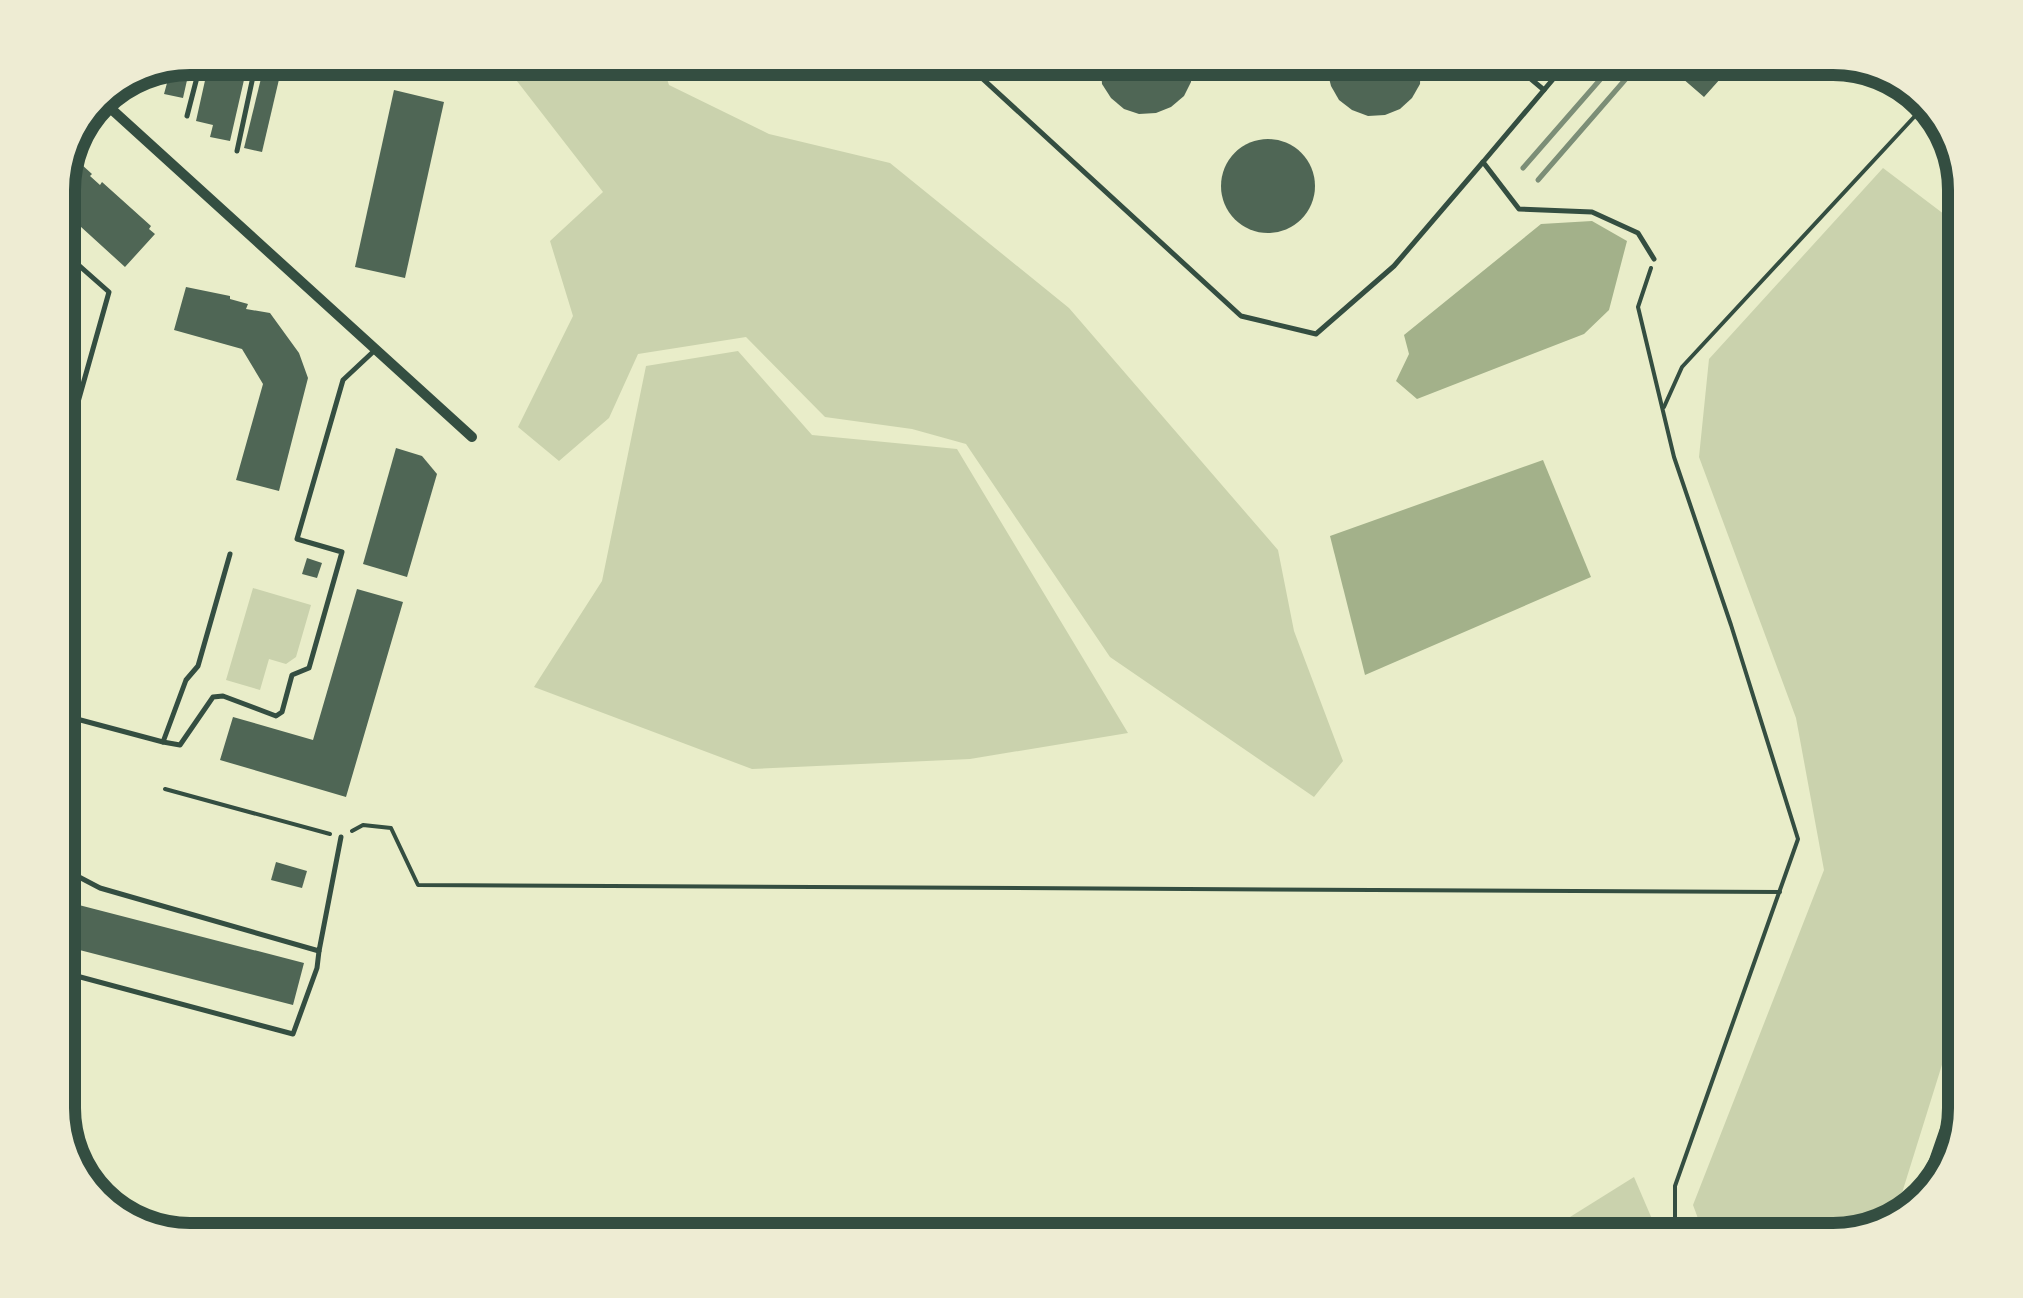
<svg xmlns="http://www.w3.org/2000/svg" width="2023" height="1298" font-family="Arial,sans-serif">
<rect width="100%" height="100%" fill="#e9edc9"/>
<g fill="#cad2ad">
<path d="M499,58h161l9,27 100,49 121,29 179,145 209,242 16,81 49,130 -29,36 -204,-140 -144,-213 -54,-15 -87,-12 -79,-80 -108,17 -29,64 -50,43 -41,-34 55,-111 -23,-75 53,-49z"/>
<path d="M1883,168l82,62v761l-73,234 -58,15h-128l-13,-35 131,-335 -28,-152 -97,-261 10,-98z"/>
<path d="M738,351l74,84 145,14 171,284 -158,26 -218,10 -218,-82 68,-106 44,-215z"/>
<path d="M253,588l58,17 -15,52 -10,7 -17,-5 -9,31 -34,-10z"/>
<path d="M1634,1177l27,63h-102l11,-23z"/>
</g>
<g fill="#a3b18a">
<path d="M1592,221l35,20 -18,69 -25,24 -167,65 -21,-18 13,-27 -5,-19 137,-111z"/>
<path d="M1543,460l48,117 -226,98 -35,-139z"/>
</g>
<g fill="#4f6655">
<path d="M192,58l-9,40 -19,-4 3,-11 -18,-5 1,-4z"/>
<path d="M210,58h39l-19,83 -20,-4 3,-12 -17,-4z"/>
<path d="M266,58h18l-22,94 -18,-4z"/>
<path d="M1100,58h92l-1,24 -7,14 -13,11 -15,6 -17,1 -15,-5 -13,-11 -9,-14z"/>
<path d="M1329,58h92l-1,26 -8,14 -12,11 -15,6 -17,1 -16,-6 -13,-10 -8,-14 -4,-16z"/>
<path d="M1700,58h61l-10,12 -13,-11 -34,38 -22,-19z"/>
<path d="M394,90l50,12 -39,176 -50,-11z"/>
<circle cx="1268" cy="186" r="47"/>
<path d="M70,154l22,20 -2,2 10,9 2,-3 49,44 -2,3 6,5 -30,33 -56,-51 2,-3 -13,-12v-19z"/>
<path d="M186,287l44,9v3l18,5 -2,5 24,4 29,40 9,25 -29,113 -43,-11 27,-96 -21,-35 -68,-19z"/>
<path d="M396,448l26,8 15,18 -30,103 -44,-13z"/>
<path d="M307,558l15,5 -5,15 -15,-4z"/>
<path d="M357,589l46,13 -57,195 -126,-37 13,-43 80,23z"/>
<path d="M276,862l31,9 -5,17 -31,-8z"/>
<path d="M58,882l21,5 -4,17 229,59 -11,42 -229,-59 6,-25 -12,-3z"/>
</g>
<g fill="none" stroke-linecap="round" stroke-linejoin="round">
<g stroke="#344e41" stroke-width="4">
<path d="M1651,268l-13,39 36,150 57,168 67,214 -123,347v43l6,11"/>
<path d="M1664,407l18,-40 246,-265"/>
<path d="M165,789l165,45"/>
<path d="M352,831l11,-6 28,3 27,57 1362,7"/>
</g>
<g stroke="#344e41" stroke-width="5">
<path d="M960,58l281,258 75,18 78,-68 89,-104"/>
<path d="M1506,58l38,32"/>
<path d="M1571,58l-88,104 36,47 73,3 46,21 16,26"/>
<path d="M187,116l15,-58"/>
<path d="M237,151l20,-93"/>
<path d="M58,247l51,45 -31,110"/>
<path d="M58,714l105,28 23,-62 12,-14 32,-112"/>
<path d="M163,742l17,3 33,-48 10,-1 53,20 6,-4 10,-37 17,-7 33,-116 -45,-13 46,-159 31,-29"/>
<path d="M58,866l42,22 219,63 22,-114"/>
<path d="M58,971l235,63 24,-66 2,-17"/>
</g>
<g stroke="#344e41" stroke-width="10">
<path d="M97,96l375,341"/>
<path d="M1919,1204l46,-133"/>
</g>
<g stroke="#7c8e77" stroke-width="5">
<path d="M1523,168l96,-110"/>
<path d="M1538,180l106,-122"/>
</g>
</g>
<path d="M0 0H2023V1298H0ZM190 75H1833A115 115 0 0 1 1948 190V1108A115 115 0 0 1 1833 1223H190A115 115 0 0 1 75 1108V190A115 115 0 0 1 190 75Z" fill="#eeecd3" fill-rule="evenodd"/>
<path fill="none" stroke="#344e41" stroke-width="12" d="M190 75H1833A115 115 0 0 1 1948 190V1108A115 115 0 0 1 1833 1223H190A115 115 0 0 1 75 1108V190A115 115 0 0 1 190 75Z"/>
</svg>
